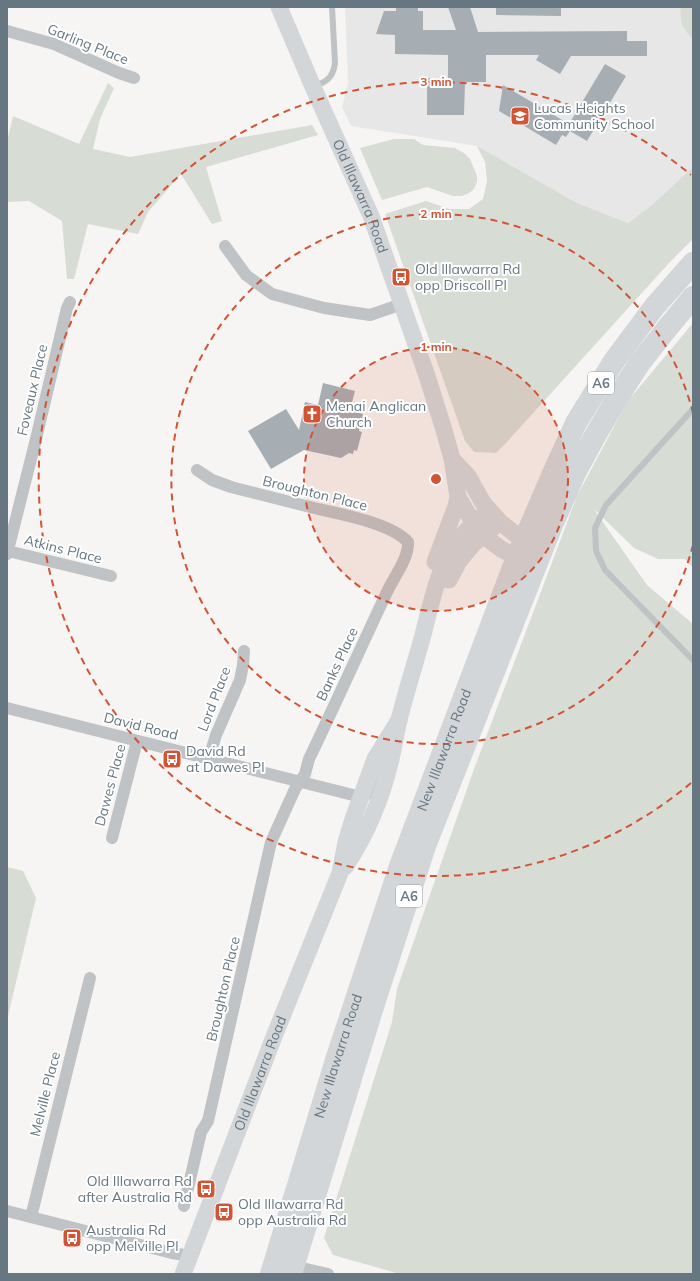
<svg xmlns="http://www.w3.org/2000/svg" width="700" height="1281" font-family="Mulish,sans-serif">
<rect width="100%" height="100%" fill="#f6f5f3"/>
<path fill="#e6e7e6" d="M345,7h348v160l-41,38 -24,18 -51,-20 -100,-57 -126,-20 -9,-19 6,-24z"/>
<g fill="#d7dcd4">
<path d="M681,7h12v32c-10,-9 -14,-19 -12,-32z"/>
<path d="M108,83l6,5 -14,31 -7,30 37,8 182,-32 6,10 -112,32 16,54 -10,3 -31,-50 -33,38 -10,22 -50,-10 -14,55h-7l-5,-58 -33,-20 -22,1v-60l6,-26 66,28z"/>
<path d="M394,139h20l9,6 32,3 9,5 6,6 7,17v6l-3,7 -5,4 -7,3h-9l-26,-9 -45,13 -22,-52z"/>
<path d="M477,146l100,57 51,20 24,-18 41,-38v72l-24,24 -163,180 -10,10 -22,-1 -9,-11 -80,-227 41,-13 23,8h20l14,-10 4,-18 -2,-19z"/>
<path d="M693,323v245l-8,-9h-27l-24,-11 -41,-40 54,77 46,39v650h-293l-67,-19 -9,-17 68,-216 5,-33 77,-220 103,-273 50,-94z"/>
<path d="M7,867l16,4 13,27 -29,122z"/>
</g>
<g fill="#a7aeb3">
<path d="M396,7h22v4h5v19h33l-8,-23h22l8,25 149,-1v10h20v15h-76l-11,18 -24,-14 3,-5h-53v27h-21l-1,33h-37v-37h21v-23l-53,-1v-19l-19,-1 8,-23h12z"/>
<path d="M496,7h65v9l-65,-1z"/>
<path d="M605,64l21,12 -39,65 -17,-10 -4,6 -4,-2 -6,10 -57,-34 4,-26 66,39z"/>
<path d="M323,383l32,8 -5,19 13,4 -4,17 3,1 -5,19 -3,-1 -1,4 -4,-1 -8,5 -37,-8 -33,19 -23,-38 38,-22 13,21 6,-28 13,3z"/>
</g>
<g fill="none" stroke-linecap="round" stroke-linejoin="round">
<g stroke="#bfc3c6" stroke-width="6">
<path d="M314,87c13,-6 19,-9 21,-24l-3,-56"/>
<path d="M693,409l-87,96 -11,23 1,23 9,19 88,90"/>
</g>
<g stroke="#bfc3c6" stroke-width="12">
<path d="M7,31l47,13 65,29 15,5"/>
<path d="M225,246l21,29 26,19 52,14 46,7 32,-11"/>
<path d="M8,551l103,25"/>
<path d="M7,554l29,-115 31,-131 3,-6"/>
<path d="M7,708l354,89c13,-6 15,-11 19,-24"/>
<path d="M209,758l7,-23 24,-55 3,-15 1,-14"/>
<path d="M112,838l25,-97"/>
<path d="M184,1206l17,-74 7,-11 63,-279 24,-53 10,-15 4,-15c27,-56 52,-112 78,-167 7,-15 22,-34 21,-50 -17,-19 -68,-28 -94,-34 -28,-7 -55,-14 -83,-21l-19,-7 -15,-10"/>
<path d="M7,1211l165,42 18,3"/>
<path d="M31,1217l59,-239"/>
<path d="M289,1265l39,9"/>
</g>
<g stroke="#d2d6d9" stroke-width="17">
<path id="s1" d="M279,7l34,80 58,129 56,160 17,54 8,29 6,38 10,17 16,22 17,13 27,14"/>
<path d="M452,459l16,17 15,27 17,19 24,19 10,4"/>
<path d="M435,562l21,-56 2,-9"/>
<path d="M449,580l10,-19 15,-18 18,-14"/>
<path d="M345,867c22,-33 37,-69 46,-108 3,-13 5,-26 8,-39 7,-28 16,-56 24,-85 7,-28 14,-61 29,-86 9,-16 24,-27 37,-39"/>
<path id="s2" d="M183,1274l92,-240 65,-161 6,-31 7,-23 22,-60 24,-39"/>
</g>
<g stroke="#d2d6d9" stroke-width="22">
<path id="s3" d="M271,1274l65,-214 64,-194 117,-309 37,-86 22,-48 38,-62 41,-55 38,-43"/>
<path d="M291,1274l80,-261 54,-167 127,-321 24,-54 19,-35 21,-36 23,-36 26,-33 28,-34"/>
</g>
</g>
<circle cx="436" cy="479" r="132" fill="#d35335" fill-opacity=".12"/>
<g fill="none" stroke="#d35335" stroke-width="2" stroke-dasharray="7 5">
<circle cx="436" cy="479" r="132"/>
<path d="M693 545A265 265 0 1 1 693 413"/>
<path d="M691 783A397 397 0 1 1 691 175"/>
</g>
<defs>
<symbol id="school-square" viewBox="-11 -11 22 22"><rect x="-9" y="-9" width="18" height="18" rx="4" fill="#d35335" stroke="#fff"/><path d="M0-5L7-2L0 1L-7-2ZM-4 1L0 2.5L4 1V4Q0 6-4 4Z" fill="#fff"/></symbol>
<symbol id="bus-square" viewBox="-11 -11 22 22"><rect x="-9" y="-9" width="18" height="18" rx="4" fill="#d35335" stroke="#fff"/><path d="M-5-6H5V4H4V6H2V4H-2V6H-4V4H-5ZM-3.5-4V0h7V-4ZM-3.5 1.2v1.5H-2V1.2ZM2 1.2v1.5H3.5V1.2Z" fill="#fff"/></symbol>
<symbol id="church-square" viewBox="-11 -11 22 22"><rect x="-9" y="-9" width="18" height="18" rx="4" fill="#d35335" stroke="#fff"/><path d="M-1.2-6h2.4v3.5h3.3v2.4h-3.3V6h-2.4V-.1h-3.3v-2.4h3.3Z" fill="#fff"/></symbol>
</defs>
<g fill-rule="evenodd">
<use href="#school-square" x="509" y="105" width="22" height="22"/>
<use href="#bus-square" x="390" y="266" width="22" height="22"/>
<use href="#church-square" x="301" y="403" width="22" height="22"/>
<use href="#bus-square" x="161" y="748" width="22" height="22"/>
<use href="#bus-square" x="195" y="1178" width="22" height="22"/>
<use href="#bus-square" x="213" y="1201" width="22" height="22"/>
<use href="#bus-square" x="61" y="1227" width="22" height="22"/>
</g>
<g text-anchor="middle" stroke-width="4" stroke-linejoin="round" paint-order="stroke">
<g fill="#fff" stroke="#95a0a7" stroke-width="1">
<rect x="588" y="372" width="26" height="22" rx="3"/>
<rect x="396" y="885" width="26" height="22" rx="3"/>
</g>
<g font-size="13" font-weight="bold" fill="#677781">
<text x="601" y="388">A6</text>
<text x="409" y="901">A6</text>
</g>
<g font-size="14" fill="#677781" stroke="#fff">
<text transform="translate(88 44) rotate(22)" y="5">Garling Place</text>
<text dy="5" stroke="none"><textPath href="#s1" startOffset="206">Old Illawarra Road</textPath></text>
<text transform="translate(32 390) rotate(-77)" y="5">Foveaux Place</text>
<text transform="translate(315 493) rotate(14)" y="5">Broughton Place</text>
<text transform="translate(63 549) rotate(14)" y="5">Atkins Place</text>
<text transform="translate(337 664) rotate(-65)" y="5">Banks Place</text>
<text transform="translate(214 699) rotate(-69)" y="5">Lord Place</text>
<text transform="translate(141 726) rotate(14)" y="5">David Road</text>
<text dy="5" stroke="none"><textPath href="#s3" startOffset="552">New Illawarra Road</textPath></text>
<text transform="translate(110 785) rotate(-75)" y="5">Dawes Place</text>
<text transform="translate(223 989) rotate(-77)" y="5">Broughton Place</text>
<text dy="5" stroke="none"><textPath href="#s3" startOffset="228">New Illawarra Road</textPath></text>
<text dy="5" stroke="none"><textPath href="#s2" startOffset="215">Old Illawarra Road</textPath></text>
<text transform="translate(45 1094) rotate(-76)" y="5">Melville Place</text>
</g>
<g font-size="14" fill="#677781" stroke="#fff" text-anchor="start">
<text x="534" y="113">Lucas Heights<tspan x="534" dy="16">Community School</tspan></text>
<text x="415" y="274">Old Illawarra Rd<tspan x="415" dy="16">opp Driscoll Pl</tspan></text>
<text x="326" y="411">Menai Anglican<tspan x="326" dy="16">Church</tspan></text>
<text x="186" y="756">David Rd<tspan x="186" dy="16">at Dawes Pl</tspan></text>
<text x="192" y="1186" text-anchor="end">Old Illawarra Rd<tspan x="192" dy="16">after Australia Rd</tspan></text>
<text x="238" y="1209">Old Illawarra Rd<tspan x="238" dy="16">opp Australia Rd</tspan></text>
<text x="86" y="1235">Australia Rd<tspan x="86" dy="16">opp Melville Pl</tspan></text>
</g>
</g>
<circle cx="436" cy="479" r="6" fill="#d35335" stroke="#fff" stroke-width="2"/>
<g font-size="12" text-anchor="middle" font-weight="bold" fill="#d35335" stroke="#fff" stroke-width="4" stroke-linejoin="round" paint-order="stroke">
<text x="436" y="86">3 min</text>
<text x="436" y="218">2 min</text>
<text x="436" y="351">1 min</text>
</g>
<rect width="700" height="1281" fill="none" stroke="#677781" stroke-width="16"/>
</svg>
